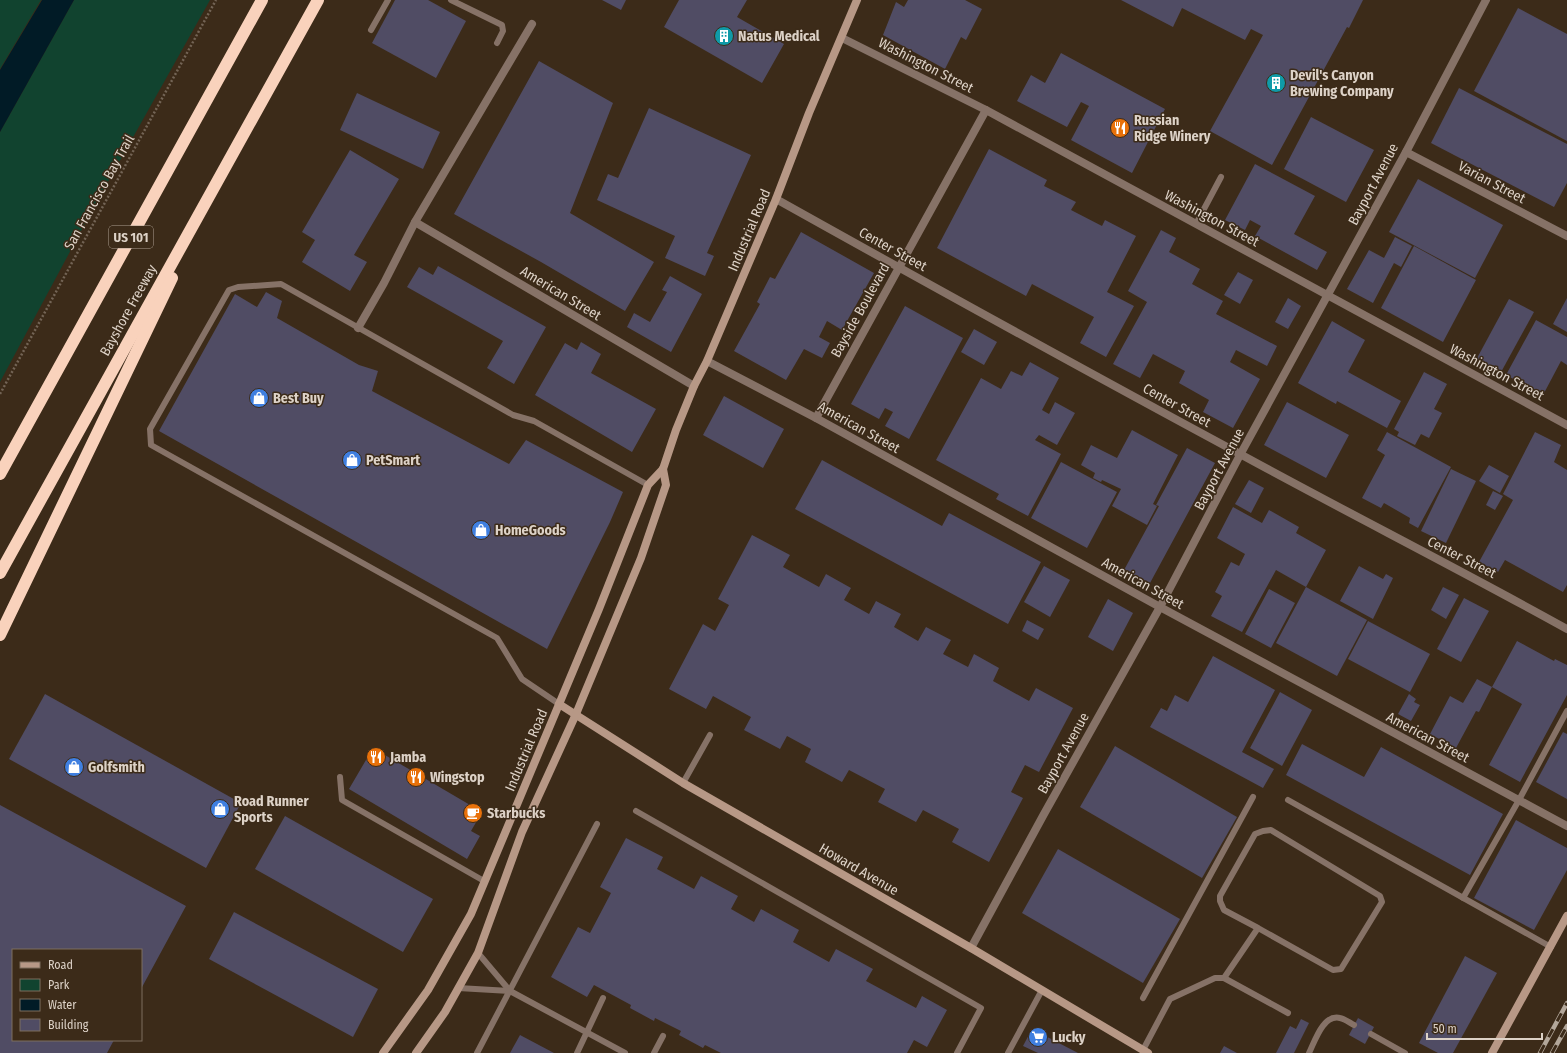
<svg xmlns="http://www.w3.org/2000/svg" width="1567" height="1053" font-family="'Fira Sans Condensed',sans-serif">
<rect width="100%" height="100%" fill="#3c2b19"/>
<g fill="#11432f">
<path d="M0,0h41l-41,69z"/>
<path d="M74,0h136l-115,205 -95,177v-250z"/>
</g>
<path fill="#011b26" d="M42,0h32l-74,132v-62z"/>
<g fill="#504c64">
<path d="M395,0h33l38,21 -30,57 -64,-35z"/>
<path d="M602,0h24l-5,10z"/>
<path d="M679,0h68l-10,17 47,27 -22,39 -98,-56z"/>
<path d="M908,0h57l17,9 -16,31 -5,-3 -16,32 -62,-34 13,-33 8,5z"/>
<path d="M1121,0h242l-14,28 -2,-1 -75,138 -62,-34 53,-96 -12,-6 -6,11 -63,-32 -9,19z"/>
<path d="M1518,8l49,26v107l-93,-50z"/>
<path d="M1061,53l104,56 -33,64 -61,-33 18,-34 -8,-4 -14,25 -50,-26 14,-26 14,8z"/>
<path d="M539,61l74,42 -43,110 84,49 -29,49 -84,-49 -87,-48z"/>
<path d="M1459,88l108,56v39l-13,24 -123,-64z"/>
<path d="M357,93l83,39 -17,37 -83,-39z"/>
<path d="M649,108l102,47 -44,98 7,3 -9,20 -40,-18 10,-22 -78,-36 11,-26 10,4z"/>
<path d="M1311,117l63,33 -28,52 -62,-33z"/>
<path d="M989,149l58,31 -3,6 32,16 -5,8 31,16 3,-6 31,16 -29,56 27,14 -28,51 -26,-14 14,-26 -62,-33 -6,12 -89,-48z"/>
<path d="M350,150l49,29 -45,76 13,7 -17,29 -48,-29 13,-22 -13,-8z"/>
<path d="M1255,164l60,32 -21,38 33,18 -10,18 -62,-34 6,-10 -11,-6 -5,10 -20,-10z"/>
<path d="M1418,179l85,46 -28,53 -86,-46z"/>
<path d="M1161,230l15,8 -7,14 31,17 -8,15 31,17 -7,13 61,32 -10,20 -31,-16 -6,12 30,17 -27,49 -30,-16 6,-12 -30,-17 6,-12 -32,-17 -13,24 -27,-14 34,-62 -19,-11z"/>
<path d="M801,232l73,41 -32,57 -15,-9 -8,16 11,6 -8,15 -18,-9 -18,31 -52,-29 26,-47 -3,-2 13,-25 5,2z"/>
<path d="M1395,237l17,9 -11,21 -7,-4 -21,40 -26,-14 22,-39 15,8z"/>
<path d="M1414,246l62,34 -33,62 -62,-34z"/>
<path d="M438,266l108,61 -32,57 -27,-16 16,-27 -96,-54 12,-20 14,8z"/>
<path d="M1238,272l15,8 -13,24 -16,-9z"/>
<path d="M670,276l32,18 -31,58 -44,-25 7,-14 16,9 17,-30 -5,-2z"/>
<path d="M266,292l16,9 -5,17 82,47 19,6 -6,20 137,73 17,-24 97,52 -13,30 -63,127 -388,-218 76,-137 22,13z"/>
<path d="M1288,298l13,8 -13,23 -13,-7z"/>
<path d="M1567,298v34l-14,-8z"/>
<path d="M1509,299l25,13 -34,62 -24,-14z"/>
<path d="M905,306l58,32 -54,101 -24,-13 8,-14 -8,-4 -6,11 -28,-15z"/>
<path d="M1536,320l31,17v28l-6,-4 -18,34 -37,-20z"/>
<path d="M1332,321l33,19 -17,32 53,29 -14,27 -50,-27 -1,3 -38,-21z"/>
<path d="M974,329l23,13 -13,23 -23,-13z"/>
<path d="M581,342l20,12 -10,19 65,36 -24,43 -97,-57 30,-52 12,7z"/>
<path d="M1030,362l29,16 -17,32 7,4 6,-12 20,11 -18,32 -18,-10 -4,5 26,14 -33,62 -32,-17 3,-5 -63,-34 45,-82 20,11 10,-18 11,5z"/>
<path d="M1424,372l23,12 -13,25 8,4 -13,25 -8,-4 -6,11 -18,-9 2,-4 -5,-3z"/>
<path d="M724,396l60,33 -21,39 -60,-33z"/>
<path d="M1287,402l62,33 -23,43 -62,-33z"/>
<path d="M1132,430l46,25 -25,49 4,2 -10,19 -35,-19 9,-17 -19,-9 -1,2 -8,-4 2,-5 -14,-8 10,-20 26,13z"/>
<path d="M1387,432l64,35 -33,61 -9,-5 1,-5 -26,-15 -3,5 -19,-10 23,-43 -8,-5z"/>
<path d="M1535,432l26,13 -7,17 13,8v115l-4,7 -58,-32 -7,12 -19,-10 34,-62 -10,-6z"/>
<path d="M1187,448l28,15 -65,120 -26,-13 35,-64 -3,-1z"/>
<path d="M822,460l120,66 7,-13 92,49 -33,62 -213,-115z"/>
<path d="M1061,462l56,30 -30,56 -56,-30z"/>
<path d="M1489,465l20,11 -9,17 -21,-12z"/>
<path d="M1451,469l25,12 -30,62 -25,-12z"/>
<path d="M1249,480l15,8 -13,25 -16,-9z"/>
<path d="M1493,491l10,5 -8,14 -9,-5z"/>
<path d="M1233,507l29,16 7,-13 30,17 -3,6 30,17 -20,37 -30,-17 -34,62 -31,-16 11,-20 -7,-4 16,-30 8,4 6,-12 -28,-16z"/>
<path d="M752,535l38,20 -7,12 36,20 7,-13 25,14 -7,12 25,14 7,-13 25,13 -7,13 24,14 8,-14 25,13 -8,14 25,13 6,-13 25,14 -6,13 36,20 7,-13 37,20 -34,64 -14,-7 -14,27 12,6 -34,64 -37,-20 7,-13 -36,-19 -7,12 -38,-20 7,-13 -36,-19 -7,12 -37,-20 6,-13 -24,-13 -7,13 -36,-19 7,-13 -38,-21 -7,13 -37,-20 34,-65 12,7 14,-26 -11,-6z"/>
<path d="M1044,566l26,14 -20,37 -26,-15z"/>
<path d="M1359,566l24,13 3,-5 7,4 -20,41 -33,-18z"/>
<path d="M1306,587l61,33 -30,56 -61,-33z"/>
<path d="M1443,587l16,8 -13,24 -15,-9z"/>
<path d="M1269,589l26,14 -24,45 -26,-14z"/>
<path d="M1464,598l25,13 -28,51 -24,-13z"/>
<path d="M1108,599l25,14 -20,38 -25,-14z"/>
<path d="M1027,620l17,9 -6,11 -16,-9z"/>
<path d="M1368,621l62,33 -20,38 -62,-33z"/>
<path d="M1517,641l37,20 1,-2 12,6v30l-47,87 -31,-17 33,-61 -30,-17z"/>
<path d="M1213,656l62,34 -33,62 32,17 -11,19 -113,-61 11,-19 6,3 8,-16 13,7z"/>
<path d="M1477,679l15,8 -13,25 -3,-1 -20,37 -26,-14 20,-38 13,7z"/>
<path d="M1280,692l32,18 -30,56 -32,-18z"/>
<path d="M45,694l196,109 -35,65 -197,-109z"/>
<path d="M1409,694l7,5 -2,3 6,3 -9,16 -13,-7z"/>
<path d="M1563,732l4,2v65l-31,-17z"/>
<path d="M1302,744l62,33 17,-30 122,67 -33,61 -184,-100z"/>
<path d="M1115,746l122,71 -35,61 -122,-71z"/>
<path d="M373,748l109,64 -11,19 9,5 -13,23 -118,-70z"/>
<path d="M0,805l186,101 -45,83v-39h-128v90h101l-7,13h-107z"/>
<path d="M285,816l148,83 -30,53 -148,-83z"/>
<path d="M1516,820l51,28v22l-33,60 -60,-32z"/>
<path d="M626,838l37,19 -6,12 37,20 7,-13 37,20 -7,13 23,13 7,-13 38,21 -6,12 36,20 7,-13 37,20 -7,12 50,27 6,-12 25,14 -20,37 -13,-7 -7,13h-186l-16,-8 -2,3 -24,-13 2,-4 -26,-13 -1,3 -24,-13 1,-3 -37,-20 -7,12 -36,-20 27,-50 12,6 21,-40 -11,-6z"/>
<path d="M1058,849l122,70 -37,64 -121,-70z"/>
<path d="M234,912l144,77 -25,48 -144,-78z"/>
<path d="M1465,956l32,17 -44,80h-15l-19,-10z"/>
<path d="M1358,1018l16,9 -9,17 -16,-9z"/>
<path d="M1301,1019l8,4 -15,30h-18l14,-27 6,3z"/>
<path d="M1032,1029l46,24h-40l-15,-7z"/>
<path d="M520,1035l34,18h-44z"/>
<path d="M1224,1046l13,7h-17z"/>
</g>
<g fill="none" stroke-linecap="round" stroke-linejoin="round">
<path stroke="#736455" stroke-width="2.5" stroke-dasharray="2 2" stroke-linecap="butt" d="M0,394l216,-394"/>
<g stroke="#867267" stroke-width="6">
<path d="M451,0l51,25 1,6 -6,12"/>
<path d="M371,30l17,-30"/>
<path d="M1196,224l25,-47"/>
<path d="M559,704l-37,-25 -25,-41 -346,-193 -1,-16 79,-139 9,-3 43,-3 232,131 21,6 114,64"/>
<path d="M340,777l2,23 142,81"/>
<path d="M683,783l27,-48"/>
<path d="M1288,800l263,147"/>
<path d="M636,811l345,197 -24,45"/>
<path d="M1463,898l56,-98 48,-89"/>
<path d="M478,953l32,38 115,62"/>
<path d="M1224,978l34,-50 75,42 8,-1 41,-67 -2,-6 -109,-66 -8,1 -8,3 -35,62v5l4,9 34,18"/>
<path d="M458,988l52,3"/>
<path d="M1143,998l110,-201"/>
<path d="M1371,1034l34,19"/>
<path d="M1143,1050l27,-51 45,-21h9l64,35"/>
<path d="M477,1053l120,-229"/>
<path d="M577,1053l26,-55"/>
<path d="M654,1053l9,-17"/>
<path d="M1008,1053l34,-63"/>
<path d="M1309,1053c6,-12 14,-39 31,-35 5,1 10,5 14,7"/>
</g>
<g stroke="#867267" stroke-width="8">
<path d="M842,38l144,72 581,315"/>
<path d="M1406,152l161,84"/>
<path d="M776,199c154,86 308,171 464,255 108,59 219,115 327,175"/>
<path d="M415,222l279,164"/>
<path d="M358,328l26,-45 31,-61 117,-198"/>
<path d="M707,361l109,57 344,189 407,219"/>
<path d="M816,418l170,-308"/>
<path d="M971,948l73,-134 116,-207 80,-152 166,-303 80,-152"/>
</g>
<g stroke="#b79886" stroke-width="8">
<path d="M559,704l124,79 288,165 177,105"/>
<path d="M383,1053l45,-63 43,-76 128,-305 49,-124 15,-16 13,-39 18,-44 13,-25 69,-162 33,-86 48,-113"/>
<path d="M416,1053l29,-41 33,-59 44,-121 54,-118 65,-156 25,-73 -3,-16"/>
<path d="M1492,1053l75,-137"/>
</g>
<g stroke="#f9d2bc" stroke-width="12">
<path d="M0,474l262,-474"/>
<path d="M0,573l318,-573"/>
<path d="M0,635l172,-357"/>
</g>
<defs>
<g id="rail">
<path d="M1540,1053l27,-50"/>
<path d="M1552,1053l15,-27"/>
</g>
</defs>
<use href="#rail" stroke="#b3a79a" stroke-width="4.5"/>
<use href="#rail" stroke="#3c2b19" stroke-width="3" stroke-dasharray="9" stroke-linecap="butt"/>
</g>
<defs>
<symbol id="building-disc" viewBox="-11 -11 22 22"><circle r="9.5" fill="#0f9aa8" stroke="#3c2b19"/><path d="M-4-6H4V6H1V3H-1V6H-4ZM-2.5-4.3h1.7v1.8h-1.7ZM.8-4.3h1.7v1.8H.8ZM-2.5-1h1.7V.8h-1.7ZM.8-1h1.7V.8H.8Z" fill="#fff"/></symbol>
<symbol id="restaurant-disc" viewBox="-11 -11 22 22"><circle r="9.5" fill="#e8710a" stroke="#3c2b19"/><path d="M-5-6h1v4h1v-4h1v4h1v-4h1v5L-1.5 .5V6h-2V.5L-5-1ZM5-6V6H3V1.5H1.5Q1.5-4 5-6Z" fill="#fff"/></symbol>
<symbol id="shop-disc" viewBox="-11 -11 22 22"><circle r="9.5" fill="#3f7fe0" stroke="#3c2b19"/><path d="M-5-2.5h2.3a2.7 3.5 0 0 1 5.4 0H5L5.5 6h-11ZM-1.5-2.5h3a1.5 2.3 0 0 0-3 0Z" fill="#fff"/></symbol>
<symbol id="cafe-disc" viewBox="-11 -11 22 22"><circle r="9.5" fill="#e8710a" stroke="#3c2b19"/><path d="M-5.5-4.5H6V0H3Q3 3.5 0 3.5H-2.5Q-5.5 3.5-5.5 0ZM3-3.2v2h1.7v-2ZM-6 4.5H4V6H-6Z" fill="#fff"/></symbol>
<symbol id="supermarket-disc" viewBox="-11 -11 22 22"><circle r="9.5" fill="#3f7fe0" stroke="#3c2b19"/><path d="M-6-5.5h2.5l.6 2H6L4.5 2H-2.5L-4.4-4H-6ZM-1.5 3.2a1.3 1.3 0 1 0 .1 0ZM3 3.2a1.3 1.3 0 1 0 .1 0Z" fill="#fff"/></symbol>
</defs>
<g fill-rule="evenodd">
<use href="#building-disc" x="713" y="25" width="22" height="22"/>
<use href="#building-disc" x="1265" y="72" width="22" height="22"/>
<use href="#restaurant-disc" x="1109" y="117" width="22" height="22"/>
<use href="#shop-disc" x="248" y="387" width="22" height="22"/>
<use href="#shop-disc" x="341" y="449" width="22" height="22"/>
<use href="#shop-disc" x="470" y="519" width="22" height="22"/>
<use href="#restaurant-disc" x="365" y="746" width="22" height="22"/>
<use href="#shop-disc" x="63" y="756" width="22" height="22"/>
<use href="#restaurant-disc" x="405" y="766" width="22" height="22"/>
<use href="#shop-disc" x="209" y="798" width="22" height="22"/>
<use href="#cafe-disc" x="462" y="802" width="22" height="22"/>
<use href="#supermarket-disc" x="1027" y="1026" width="22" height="22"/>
</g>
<g text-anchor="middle" stroke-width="3" stroke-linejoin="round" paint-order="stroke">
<rect fill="#3c2b19" stroke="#ada093" stroke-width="1" x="109" y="226" width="44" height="22" rx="3"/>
<g font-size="13" font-weight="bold" fill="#ddd2c7">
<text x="131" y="242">US 101</text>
</g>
<g font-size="14" font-weight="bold" fill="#ddd2c7" stroke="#3c2b19" text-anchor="start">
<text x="738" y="41">Natus Medical</text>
<text x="1290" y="80">Devil's Canyon<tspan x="1290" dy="16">Brewing Company</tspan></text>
<text x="1134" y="125">Russian<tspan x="1134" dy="16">Ridge Winery</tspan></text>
<text x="273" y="403">Best Buy</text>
<text x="366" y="465">PetSmart</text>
<text x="495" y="535">HomeGoods</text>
<text x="390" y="762">Jamba</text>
<text x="88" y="772">Golfsmith</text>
<text x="430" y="782">Wingstop</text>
<text x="234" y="806">Road Runner<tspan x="234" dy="16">Sports</tspan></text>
<text x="487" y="818">Starbucks</text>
<text x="1052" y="1042">Lucky</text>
</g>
<g font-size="14" fill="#ddd2c7" stroke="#3c2b19">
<text transform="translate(926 65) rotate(27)" y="5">Washington Street</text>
<text transform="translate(1492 182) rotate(28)" y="5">Varian Street</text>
<text transform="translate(1373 184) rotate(-62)" y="5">Bayport Avenue</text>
<text transform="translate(99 192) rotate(-61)" y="5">San Francisco Bay Trail</text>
<text transform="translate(1212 218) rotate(28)" y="5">Washington Street</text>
<text transform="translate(749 230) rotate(-67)" y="5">Industrial Road</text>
<text transform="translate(893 249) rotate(29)" y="5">Center Street</text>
<text transform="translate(561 293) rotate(31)" y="5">American Street</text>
<text transform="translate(128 310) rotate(-61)" y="5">Bayshore Freeway</text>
<text transform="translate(860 310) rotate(-61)" y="5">Bayside Boulevard</text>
<text transform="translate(1497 372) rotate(28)" y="5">Washington Street</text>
<text transform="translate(1177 405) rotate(29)" y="5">Center Street</text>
<text transform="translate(859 427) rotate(29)" y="5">American Street</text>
<text transform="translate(1219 469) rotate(-62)" y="5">Bayport Avenue</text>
<text transform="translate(1462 557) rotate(27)" y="5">Center Street</text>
<text transform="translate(1143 583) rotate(29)" y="5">American Street</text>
<text transform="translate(1428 737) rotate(28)" y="5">American Street</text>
<text transform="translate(526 750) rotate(-67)" y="5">Industrial Road</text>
<text transform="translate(1063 753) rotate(-61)" y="5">Bayport Avenue</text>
<text transform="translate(859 869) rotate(30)" y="5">Howard Avenue</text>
</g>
</g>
<rect x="12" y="949" width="130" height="92" fill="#3c2b19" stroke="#7c6e5f"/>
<rect x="20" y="962" width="20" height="6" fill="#b79886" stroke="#7c6e5f"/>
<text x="48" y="969" font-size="12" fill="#ddd2c7">Road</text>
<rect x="20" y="979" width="20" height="12" fill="#11432f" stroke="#7c6e5f"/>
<text x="48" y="989" font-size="12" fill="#ddd2c7">Park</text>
<rect x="20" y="999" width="20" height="12" fill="#011b26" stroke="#7c6e5f"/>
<text x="48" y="1009" font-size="12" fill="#ddd2c7">Water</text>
<rect x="20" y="1019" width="20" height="12" fill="#504c64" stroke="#7c6e5f"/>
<text x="48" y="1029" font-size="12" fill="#ddd2c7">Building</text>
<path d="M1427 1033v6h115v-6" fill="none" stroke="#ddd2c7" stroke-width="2"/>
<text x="1433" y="1033" font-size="12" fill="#ddd2c7" stroke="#3c2b19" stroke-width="3" paint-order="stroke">50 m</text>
</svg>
